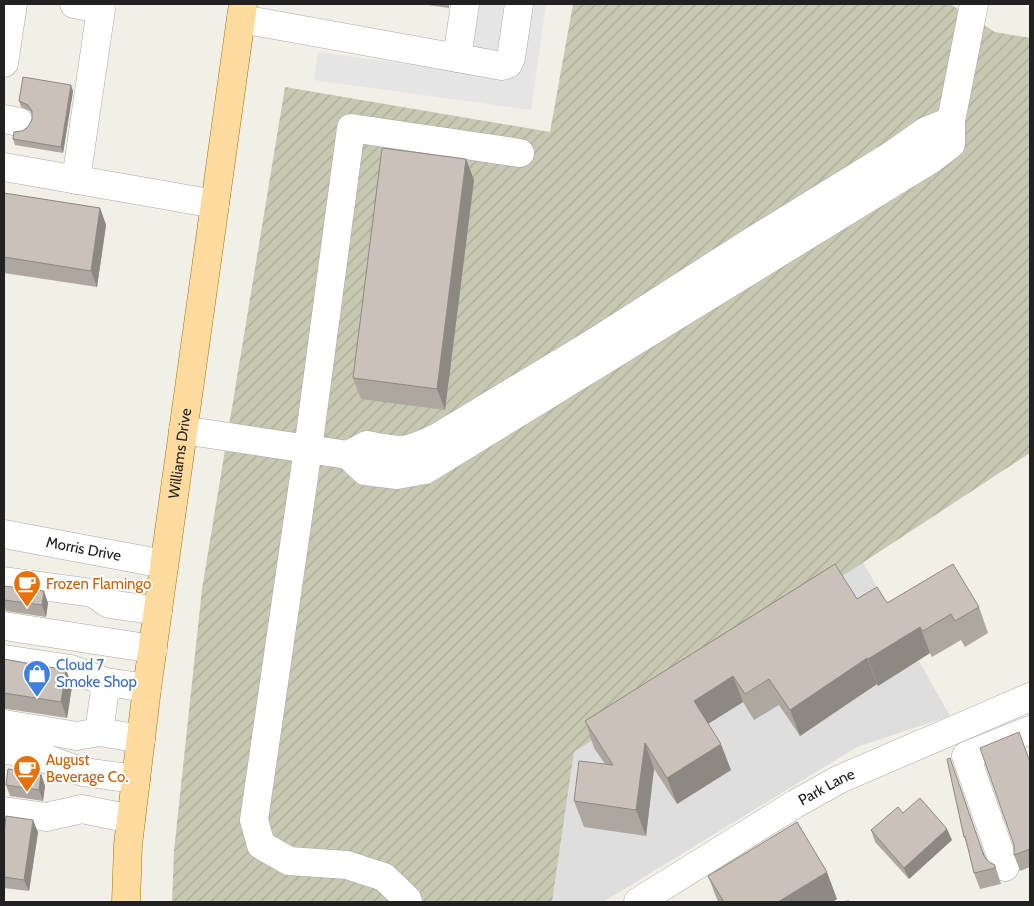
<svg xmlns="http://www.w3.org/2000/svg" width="1034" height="906" font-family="Cabin,sans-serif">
<defs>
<pattern id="construction-furrows" width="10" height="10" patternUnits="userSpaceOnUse" patternTransform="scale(1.25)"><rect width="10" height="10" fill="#c6c8b1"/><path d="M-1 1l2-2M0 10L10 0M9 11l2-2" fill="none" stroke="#aaac98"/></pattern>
</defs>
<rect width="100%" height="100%" fill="#f2efe7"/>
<path fill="#dfdede" d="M863,562l87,154 -93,31 -254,155h-51l22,-150z"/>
<path fill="url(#construction-furrows)" d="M573,4h377l45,28 35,6v415l-456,299 -22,150h-380l2,-51 28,-262 83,-502 265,45z"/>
<path fill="#e5e5e5" d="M451,4h95l-15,106 -217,-30 4,-28 124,17z"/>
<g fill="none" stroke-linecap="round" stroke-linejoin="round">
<defs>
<g id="minor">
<path d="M74,4l27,5 -25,171"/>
<path d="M241,19l261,47 6,-2 3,-6 8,-54"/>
<path d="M457,58l8,-54"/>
<path d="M4,63l9,-59"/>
<path d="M4,119l15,3"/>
<path d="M4,167l211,37"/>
<path d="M183,430l125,19 43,-321 169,25"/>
<path d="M348,455l19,-10c33,7 40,8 71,-8l157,-95 159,-102 138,-85 34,-24 25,-10"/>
<path id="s1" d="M4,534l160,30"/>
<path d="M4,581l89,12 16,11 49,7"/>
<path d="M4,626l149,23"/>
<path d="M4,659l67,10 35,13 41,6"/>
<path d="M4,724l73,12 22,-4 42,7"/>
<path d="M99,732l7,-50"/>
<path d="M4,750l23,2 56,20 53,7"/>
<path d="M4,811l42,6 36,-8 49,10"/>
<path d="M1005,867l-39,-111 64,-26"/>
<path d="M408,902l-1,-3 -23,-22 -37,-12 -58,-4 -28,-16 -7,-25 54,-371 40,6 17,16 32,4 28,-5 508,-312 18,-14v-23l23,-117"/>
<path id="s2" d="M638,902l157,-98 45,-25 190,-82"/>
</g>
<g id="major">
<path id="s3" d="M126,902l2,-57 19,-157 96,-684"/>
</g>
</defs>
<use href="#minor" stroke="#a8a8a8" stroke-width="29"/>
<use href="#major" stroke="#9e7300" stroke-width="29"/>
<use href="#minor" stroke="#fff" stroke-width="28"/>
<use href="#major" stroke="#ffdb9f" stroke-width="28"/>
</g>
<g fill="#aea79f">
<path d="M421,4h28v4z"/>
<path d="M73,91l-10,62 -48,-8 -2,-6 15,-12 4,-8v-5l-2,-3 -9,-4 -2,-6z"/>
<path d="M466,159l8,21 -29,230 -84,-11 -8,-21z"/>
<path d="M4,193l96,15 6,17 -9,62 -93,-14z"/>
<path d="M4,586l44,17 -2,14 -40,-6 -2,-6z"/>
<path d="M857,599l30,4 92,4 9,26 -23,14 -4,-7 -29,17 -2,-4 -52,33 -1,-2 -77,52 -21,-31 -25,15 -11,-18 -35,22 23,46 -54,34 -23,-35 -8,67 -62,-9 -10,-26 31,-37 -11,-16 -9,-27z"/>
<path d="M4,659l62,11 6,16 -5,32 -60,-9h-3z"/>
<path d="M947,759l38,97 4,6 6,3 6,19 -21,5 -6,-16 -5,-23 -5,-13z"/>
<path d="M1030,762v105l-10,4 -6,-16z"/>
<path d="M41,774l4,12 -2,15 -33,-5 -4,-11z"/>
<path d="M903,813l49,27 -43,39 -34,-37 -4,-12z"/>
<path d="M38,832l-9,59 -25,-3v-54z"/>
<path d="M708,876l129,23 -4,3h-115z"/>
</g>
<g fill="#8d8882">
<path d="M71,85l2,6 -10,62 -2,-6z"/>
<path d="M466,159l8,21 -29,230 -8,-21z"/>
<path d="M100,208l6,17 -9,62 -6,-16z"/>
<path d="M44,591l4,12 -2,14 -4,-12z"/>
<path d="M920,627l10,26 -52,33 -10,-27z"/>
<path d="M867,658l10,26 -77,52 -10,-26z"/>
<path d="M66,670l6,16 -5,32 -6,-16z"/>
<path d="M733,676l10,26 -40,25 -9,-26z"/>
<path d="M645,743l9,26 -8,67 -10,-26z"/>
<path d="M721,744l10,26 -54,34 -10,-26z"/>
<path d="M41,774l4,12 -2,15 -4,-11z"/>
<path d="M33,820l5,12 -9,59 -5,-11z"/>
<path d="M947,829l5,11 -43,39 -5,-11z"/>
<path d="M827,872l10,27 -5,3h-54z"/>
</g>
<g fill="#cac2b9" stroke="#8d8882">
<path d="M23,77l48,8 -10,62 -48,-8 1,-7 8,-1 6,-4 4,-8v-8l-4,-6 -9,-4z"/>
<path d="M382,148l84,11 -29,230 -84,-11z"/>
<path d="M4,193l96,15 -9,63 -87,-14z"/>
<path d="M835,564l22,35 20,-12 10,16 66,-39 26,43 -24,14 -4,-7 -28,17 -3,-4 -52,32 -1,-1 -77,52 -21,-31 -24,15 -12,-18 -39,25 27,43 -54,34 -22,-35 -9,67 -62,-9 5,-40 34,4 -28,-44z"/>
<path d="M4,586l40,5 -2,14 -38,-5z"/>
<path d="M4,659l62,11 -5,32 -57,-9z"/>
<path d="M1019,732l11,30v87l-16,6v-10l-34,-97z"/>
<path d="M950,758l34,98 5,6 6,3v3l-21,5 -9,-37 -1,1 -17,-78z"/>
<path d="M8,769l33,5 -2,16 -33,-5z"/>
<path d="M920,798l27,31 -43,39 -33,-38 27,-23 5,6z"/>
<path d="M6,816l27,4 -9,60 -20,-3v-43z"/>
<path d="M797,822l30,50 -49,30h-54l-16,-26z"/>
<path d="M849,901l1,1h-10z"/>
</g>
<defs>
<symbol id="cafe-pin" viewBox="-11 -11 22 30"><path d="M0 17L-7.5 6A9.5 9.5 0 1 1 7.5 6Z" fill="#e8710a" stroke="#fff"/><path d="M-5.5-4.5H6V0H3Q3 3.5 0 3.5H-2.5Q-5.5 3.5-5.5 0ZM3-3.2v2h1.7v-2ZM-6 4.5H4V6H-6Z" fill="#fff"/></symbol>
<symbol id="shop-pin" viewBox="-11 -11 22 30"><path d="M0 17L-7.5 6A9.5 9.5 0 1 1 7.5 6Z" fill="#3f7fe0" stroke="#fff"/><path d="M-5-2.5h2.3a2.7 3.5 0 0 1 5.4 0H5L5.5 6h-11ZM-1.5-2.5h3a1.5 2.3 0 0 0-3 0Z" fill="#fff"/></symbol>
</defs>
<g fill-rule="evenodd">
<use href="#cafe-pin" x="11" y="568" width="32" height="43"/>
<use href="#shop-pin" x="21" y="658" width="32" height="43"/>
<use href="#cafe-pin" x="11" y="753" width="32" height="43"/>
</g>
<g text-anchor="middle" stroke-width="4" stroke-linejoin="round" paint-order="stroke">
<g font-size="15" fill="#212121" stroke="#fff">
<text dy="5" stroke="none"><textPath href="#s3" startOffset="452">Williams Drive</textPath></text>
<text dy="5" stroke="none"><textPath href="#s1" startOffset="81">Morris Drive</textPath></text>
<text dy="5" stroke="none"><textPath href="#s2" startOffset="221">Park Lane</textPath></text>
</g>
<g font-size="15" fill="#c56008" stroke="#fff" text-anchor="start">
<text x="46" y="589">Frozen Flamingo</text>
<text x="46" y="765">August<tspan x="46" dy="17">Beverage Co.</tspan></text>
</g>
<g font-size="15" fill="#366cbe" stroke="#fff" text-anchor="start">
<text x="56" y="670">Cloud 7<tspan x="56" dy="17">Smoke Shop</tspan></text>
</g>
</g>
<rect width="1034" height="906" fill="none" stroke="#212121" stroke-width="10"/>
</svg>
